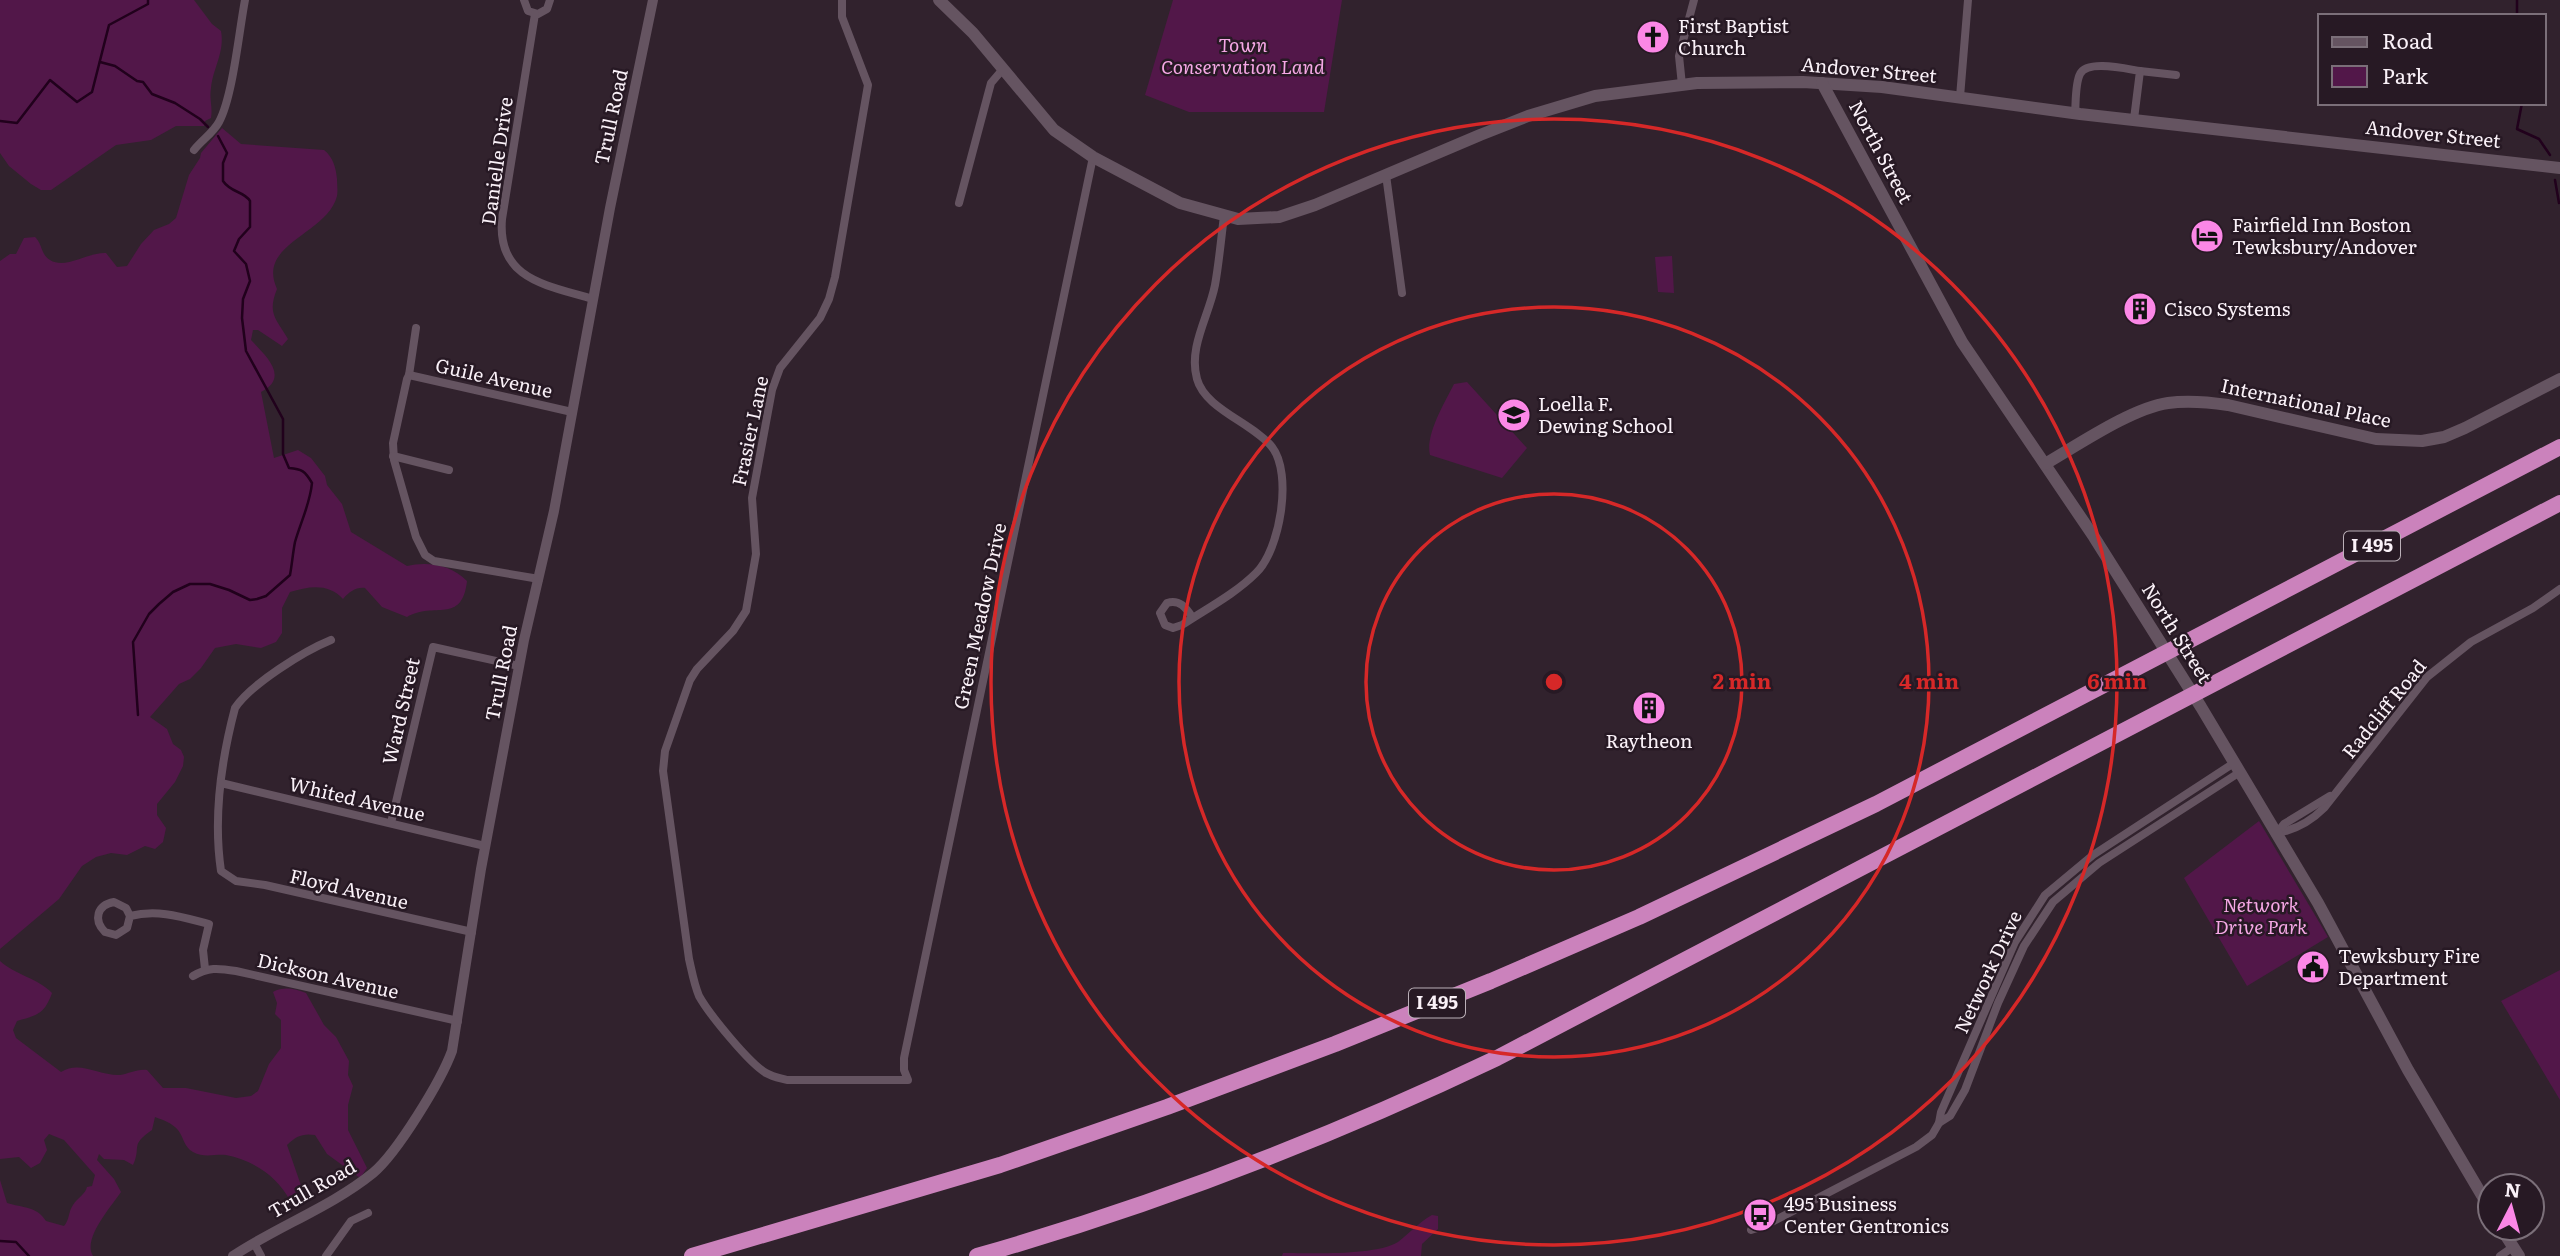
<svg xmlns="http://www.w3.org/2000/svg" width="2560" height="1256" font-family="Literata,serif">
<rect width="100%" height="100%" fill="#31222d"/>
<g fill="#521749">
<path d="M0,0h194l18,24 9,7c4,21 -8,37 -10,57 -2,11 2,19 0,30l-6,3 -1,5h-28l-25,14 -35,5 -65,45h-10l-10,-6 -22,-18 -9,-13z"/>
<path d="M1173,0h169l-18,112h-135l-44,-17z"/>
<path d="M222,128l19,16 83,6c9,7 12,18 13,29 0,5 1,12 0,17 -10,39 -81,47 -60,93 -10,25 -1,29 11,50l-6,7 -24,-16h-5l-2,10c15,16 39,37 10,52l13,66 24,-8 13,8 14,18 2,9 15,19 9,28 56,34c20,-5 45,-1 60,15 -5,44 -33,20 -60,36l-25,-10 -17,-19c-9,-1 -16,4 -22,11 -14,-16 -34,-13 -53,-7l-8,16v25l-6,9 -15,6 -25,-4 -21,4 -14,20 -11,11 -11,5 -29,33 17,12 6,15 8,6 3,7 -1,9 -8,16 -18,22v11l9,13 -3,14 -8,7 -10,-3 -18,9 -16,-2 -15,4 -14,9 -23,33 -59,50v12c15,14 38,17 52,32 -8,22 -15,22 -35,28l-4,9 3,8 45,34c19,-12 38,4 59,3 9,-1 16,-6 27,-5l16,18h23l50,10 15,-2 7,-5 11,-27 12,-16v-28l-6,-6 2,-11 -4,-11c11,-6 22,-3 33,1l18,32 12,12 13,24 -1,14 5,11 -5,19v25l19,38 -7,10 -33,-24 -12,-19c-12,-2 -19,1 -28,10l18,52 -1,7 -14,-3c-12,-25 -38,-41 -64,-46 -12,-1 -22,3 -33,-3 -9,-5 -9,-14 -15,-22 -6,-7 -15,-10 -23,-13l-3,13c-23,16 -10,16 -19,35l-9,-5 -20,-1 -5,-5 -2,6 17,19 7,13c-10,15 -39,47 -28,64h-93v-76l7,23c15,5 30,3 39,18l18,5c6,-7 4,-14 9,-21 5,-8 12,-10 14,-18l5,-1 3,-11 -31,-35 -15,-6 -5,6 3,10 -7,13 -9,5 -12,-11 -19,2v-898l10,-7h6l8,-16 11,-1c7,6 6,18 15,23 16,10 37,-8 56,-7l11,14 10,-1 14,-22 13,-14 15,-6 7,-6 13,-43 11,-17 1,-5z"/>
<path d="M1672,256l2,37 -16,-1 -3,-35z"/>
<path d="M1467,382l60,66 -25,30 -72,-23c-5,-20 15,-53 24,-71z"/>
<path d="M2259,821l69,116 -81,49 -63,-108z"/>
<path d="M2560,970v130l-59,-99z"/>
<path d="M1432,1215l6,1v13l-16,15 -1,12h-139l1,-3c28,0 92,3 115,-11 12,-9 20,-19 34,-27z"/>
</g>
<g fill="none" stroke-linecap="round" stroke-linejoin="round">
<g stroke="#21011c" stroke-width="2.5">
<path d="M2517,16v-16"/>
<path d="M100,62l15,4 22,15 6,1 9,12 23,9 25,16 8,8"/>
<path d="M2522,103l-5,26 22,10 11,16"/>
<path d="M0,121l17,2 33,-43 27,22 15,-10 17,-67 39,-21v-4"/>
<path d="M2555,180l4,23"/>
<path d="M138,715l-5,-73 16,-28 10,-10 14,-12 17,-8h20l19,6 21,10 7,-1 9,-3 24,-21c2,-11 3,-23 5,-33 6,-21 15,-38 17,-59 -7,-12 -10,-14 -23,-15l-6,-14v-35l-37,-68 -4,-33 1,-19 7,-18 -4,-17 -12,-13 5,-12 11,-12v-26c-6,-10 -19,-8 -27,-20v-18l4,-10 -9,-17"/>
<path d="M0,1241l16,1 13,14"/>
</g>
<g stroke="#655461" stroke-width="8">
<path d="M524,0l4,11 10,3 9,-5 3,-9"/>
<path d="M842,0v17l26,68 -33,192 -6,22 -9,19 -40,50 -8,22 -20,108 4,56 -10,57 -13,20 -36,38 -7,11 -25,71 -2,20 26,188c3,13 5,25 10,37 10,18 50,67 67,77 7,4 14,5 21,7h121l-4,-10v-12l189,-901"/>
<path d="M535,14l-33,205c-5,61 45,66 91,80"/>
<path d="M2140,71l36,4"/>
<path d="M1682,85l-3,-29 15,-56"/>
<path d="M1960,97l8,-97"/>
<path d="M2075,114c1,-12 0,-30 5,-40 7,-15 47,-5 60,-3l-6,48"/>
<path d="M194,150c8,-10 19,-17 25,-28 14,-26 20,-91 26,-122"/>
<path d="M1386,175l16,118"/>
<path d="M959,203l32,-120 12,-14"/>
<path d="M416,328l-7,47 -2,4 -14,64 1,17 22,77 9,18 9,6 105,18"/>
<path d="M409,375l163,37"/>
<path d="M393,456l56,14"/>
<path d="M1193,618c-7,-10 -13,-19 -26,-15l-7,10 5,12 8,3 9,-3c24,-16 53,-31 74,-52 24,-23 37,-99 16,-126 -19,-24 -67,-38 -75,-68 -9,-32 12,-63 18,-94 4,-22 6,-46 9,-69"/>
<path d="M331,640c-27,11 -80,44 -96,68 -14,53 -22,109 -14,163l15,10 29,4 207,47"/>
<path d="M221,783l264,63"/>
<path d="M391,823l42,-176 86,19"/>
<path d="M2277,833c18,-3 34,-12 47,-25l103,-131 44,-35 62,-34 27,-19"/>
<path d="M2277,833l7,-9 46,-28"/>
<path d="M130,916l-3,12 -11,7 -11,-3c-12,-12 -8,-27 9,-30l12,6 4,8c28,-7 52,1 79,8l-6,26 2,19"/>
<path d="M193,976c15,-9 25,-8 43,-5l222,50"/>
<path d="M1939,1123l11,-7 15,-26 33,-87 26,-57 29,-44 46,-39 141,-91"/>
<path d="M1751,1230l13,-4 152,-79 16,-12 7,-12 2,-11 74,-170 30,-47 48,-40 141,-92"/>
<path d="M254,1243l7,13"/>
<path d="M326,1256l25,-35 17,-8"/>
<path d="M2500,1256l13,-9"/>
</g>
<path stroke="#655461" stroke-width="10" d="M233,1256c45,-30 98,-49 140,-83 24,-20 68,-92 79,-122l29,-182 43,-229 30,-129 56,-303 43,-208"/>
<g stroke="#655461" stroke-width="12">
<path d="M939,0l34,33 81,97 39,27 87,46 58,16 41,-2 36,-12 165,-70 48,-19 67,-20 102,-13 106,-1 79,5 198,27 480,54"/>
<path d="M1822,83l140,259 132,195 107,170 117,196 90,167 82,139"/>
<path d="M2045,464c33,-19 87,-56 123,-61 20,-3 40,-1 60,2l148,34 46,2 22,-4 21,-9 95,-49"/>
<path d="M2501,1228l18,28"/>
</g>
<g stroke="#cb82bc" stroke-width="16">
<path d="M692,1256l308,-91 167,-58 168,-63 156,-63 148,-64 237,-113 684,-357"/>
<path d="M977,1256c179,-51 352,-118 520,-198l1063,-555"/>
</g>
</g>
<g fill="none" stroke="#d62828" stroke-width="3.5">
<circle cx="1554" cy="682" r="188"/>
<circle cx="1554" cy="682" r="375"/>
<circle cx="1554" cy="682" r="563"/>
</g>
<defs>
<symbol id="church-disc" viewBox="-11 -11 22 22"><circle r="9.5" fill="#fb87e6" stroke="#271924"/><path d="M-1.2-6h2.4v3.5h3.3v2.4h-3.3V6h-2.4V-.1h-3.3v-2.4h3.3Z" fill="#111"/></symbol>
<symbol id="hotel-disc" viewBox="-11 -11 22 22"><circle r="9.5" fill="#fb87e6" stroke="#271924"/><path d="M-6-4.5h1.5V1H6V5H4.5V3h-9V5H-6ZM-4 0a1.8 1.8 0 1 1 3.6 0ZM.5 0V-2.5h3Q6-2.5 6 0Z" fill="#111"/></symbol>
<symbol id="building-disc" viewBox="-11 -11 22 22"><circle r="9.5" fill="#fb87e6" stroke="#271924"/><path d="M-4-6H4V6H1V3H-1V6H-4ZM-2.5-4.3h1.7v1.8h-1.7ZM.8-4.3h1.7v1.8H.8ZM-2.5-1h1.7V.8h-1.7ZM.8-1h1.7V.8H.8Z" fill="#111"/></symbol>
<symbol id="school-disc" viewBox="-11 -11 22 22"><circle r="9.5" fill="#fb87e6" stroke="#271924"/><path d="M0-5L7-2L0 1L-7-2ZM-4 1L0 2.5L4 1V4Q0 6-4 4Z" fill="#111"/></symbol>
<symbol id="civic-disc" viewBox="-11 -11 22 22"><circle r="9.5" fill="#fb87e6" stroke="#271924"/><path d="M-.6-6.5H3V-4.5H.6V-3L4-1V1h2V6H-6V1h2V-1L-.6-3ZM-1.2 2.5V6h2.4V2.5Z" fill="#111"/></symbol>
<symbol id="bus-disc" viewBox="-11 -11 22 22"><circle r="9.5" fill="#fb87e6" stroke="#271924"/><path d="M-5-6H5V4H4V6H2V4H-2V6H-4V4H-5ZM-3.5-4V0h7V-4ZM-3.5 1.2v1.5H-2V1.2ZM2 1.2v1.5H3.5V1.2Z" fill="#111"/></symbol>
</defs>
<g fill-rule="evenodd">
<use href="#church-disc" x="1634" y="18" width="38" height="38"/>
<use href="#hotel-disc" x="2188" y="217" width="38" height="38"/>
<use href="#building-disc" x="2121" y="290" width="38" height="38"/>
<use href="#school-disc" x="1495" y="396" width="38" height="38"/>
<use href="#building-disc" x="1630" y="689" width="38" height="38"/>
<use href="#civic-disc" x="2294" y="948" width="38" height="38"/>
<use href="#bus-disc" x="1741" y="1196" width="38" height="38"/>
</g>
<g text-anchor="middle" stroke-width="5" stroke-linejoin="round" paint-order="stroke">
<g fill="#271924" stroke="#bbb0b8" stroke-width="2">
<rect x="2344" y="531.5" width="56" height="29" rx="5"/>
<rect x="1409" y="988.5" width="56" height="29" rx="5"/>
</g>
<g font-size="18" font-weight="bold" fill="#faf1f8">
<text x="2372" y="552">I 495</text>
<text x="1437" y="1009">I 495</text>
</g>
<g font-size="19" fill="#faf1f8" stroke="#271924" text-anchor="start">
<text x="1678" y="33">First Baptist<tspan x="1678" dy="22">Church</tspan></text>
<text x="2232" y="232">Fairfield Inn Boston<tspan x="2232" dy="22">Tewksbury/Andover</tspan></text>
<text x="2164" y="316">Cisco Systems</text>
<text x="1538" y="411">Loella F.<tspan x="1538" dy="22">Dewing School</tspan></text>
<text x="1649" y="748" text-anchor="middle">Raytheon</text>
<text x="2338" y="963">Tewksbury Fire<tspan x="2338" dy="22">Department</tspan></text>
<text x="1784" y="1211">495 Business<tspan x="1784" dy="22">Center Gentronics</tspan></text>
</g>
<g font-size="19" font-style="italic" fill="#f5a7e5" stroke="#271924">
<text x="1243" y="52">Town<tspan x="1243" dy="22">Conservation Land</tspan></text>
<text x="2261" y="912">Network<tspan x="2261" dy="22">Drive Park</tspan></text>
</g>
<g font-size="19" fill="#faf1f8" stroke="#271924">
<text transform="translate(1869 70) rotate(5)" y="7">Andover Street</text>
<text transform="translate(611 117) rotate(-78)" y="7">Trull Road</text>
<text transform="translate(2433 134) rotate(6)" y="7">Andover Street</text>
<text transform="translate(1881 152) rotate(62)" y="7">North Street</text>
<text transform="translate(497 161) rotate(-82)" y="7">Danielle Drive</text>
<text transform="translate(494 378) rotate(13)" y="7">Guile Avenue</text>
<text transform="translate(2306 403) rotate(12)" y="7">International Place</text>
<text transform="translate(750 431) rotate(-78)" y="7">Frasier Lane</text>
<text transform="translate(980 616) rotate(-78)" y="7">Green Meadow Drive</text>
<text transform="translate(2177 633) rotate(58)" y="7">North Street</text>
<text transform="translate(501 673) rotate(-79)" y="7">Trull Road</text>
<text transform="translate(2384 709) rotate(-51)" y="7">Radcliff Road</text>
<text transform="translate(401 711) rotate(-77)" y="7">Ward Street</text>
<text transform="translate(357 799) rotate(13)" y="7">Whited Avenue</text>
<text transform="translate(349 889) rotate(13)" y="7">Floyd Avenue</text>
<text transform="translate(1988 972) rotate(-65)" y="7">Network Drive</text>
<text transform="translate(328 976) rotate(13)" y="7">Dickson Avenue</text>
<text transform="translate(312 1189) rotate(-30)" y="7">Trull Road</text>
</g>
</g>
<circle cx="1554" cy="682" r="10" fill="#d62828" stroke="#271924" stroke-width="3.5"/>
<g font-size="21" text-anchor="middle" font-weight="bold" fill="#d62828" stroke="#271924" stroke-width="5" stroke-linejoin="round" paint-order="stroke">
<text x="1742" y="689">2 min</text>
<text x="1929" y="689">4 min</text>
<text x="2117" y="689">6 min</text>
</g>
<rect x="2318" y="14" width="228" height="91" fill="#271924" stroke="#7b6f79" stroke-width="2"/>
<rect x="2332" y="37" width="35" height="10" fill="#655461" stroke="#7b6f79" stroke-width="2"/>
<text x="2382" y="49" font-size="21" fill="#faf1f8">Road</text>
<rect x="2332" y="66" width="35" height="21" fill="#521749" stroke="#7b6f79" stroke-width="2"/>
<text x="2382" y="84" font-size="21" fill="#faf1f8">Park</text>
<g transform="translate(2511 1207) rotate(6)"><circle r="33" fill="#271924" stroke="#7b6f79" stroke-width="2"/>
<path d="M0-5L12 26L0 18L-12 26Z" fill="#fb87e6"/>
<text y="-10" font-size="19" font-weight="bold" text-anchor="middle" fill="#faf1f8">N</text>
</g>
</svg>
